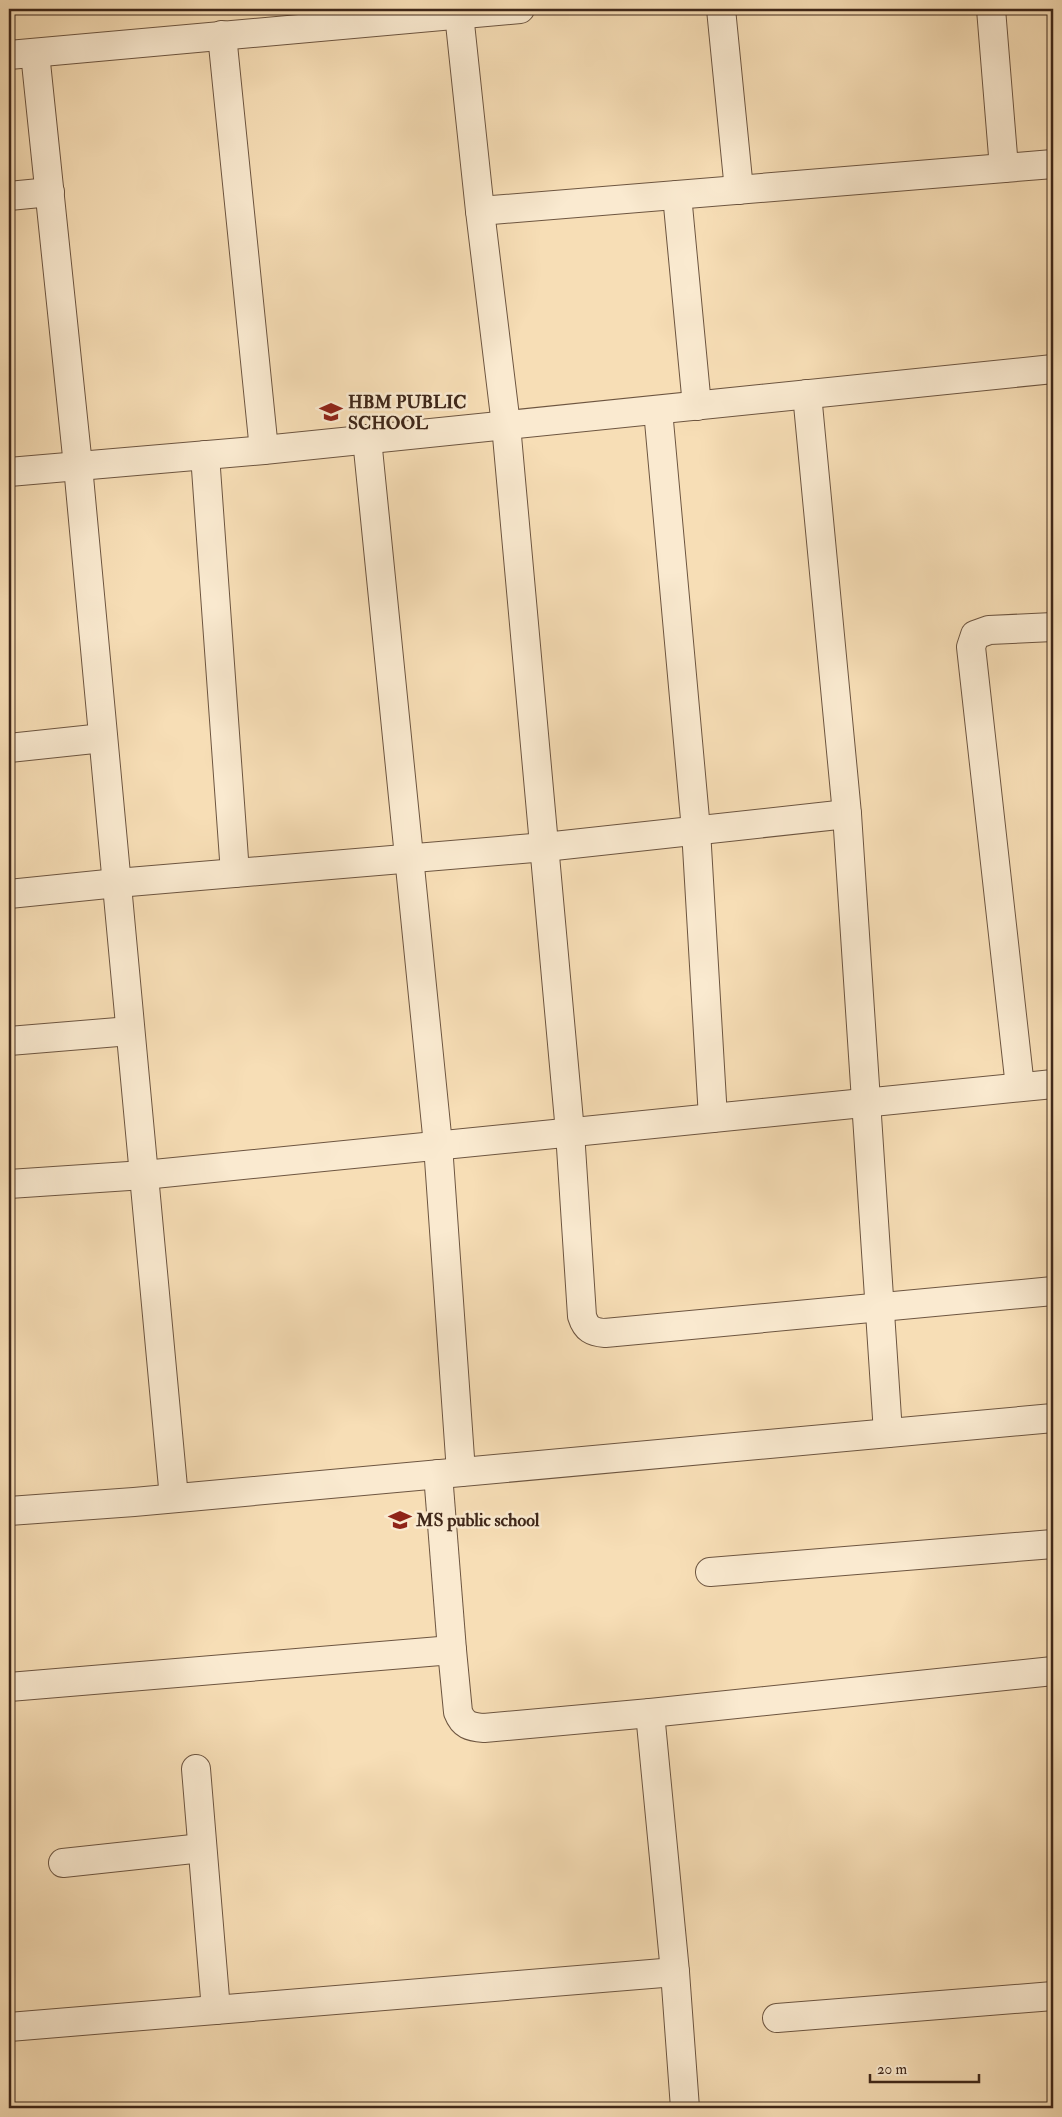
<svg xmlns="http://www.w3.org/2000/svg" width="1062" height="2117" font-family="'IM FELL Double Pica',serif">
<rect width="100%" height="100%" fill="#f7deb6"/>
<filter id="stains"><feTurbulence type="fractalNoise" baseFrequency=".004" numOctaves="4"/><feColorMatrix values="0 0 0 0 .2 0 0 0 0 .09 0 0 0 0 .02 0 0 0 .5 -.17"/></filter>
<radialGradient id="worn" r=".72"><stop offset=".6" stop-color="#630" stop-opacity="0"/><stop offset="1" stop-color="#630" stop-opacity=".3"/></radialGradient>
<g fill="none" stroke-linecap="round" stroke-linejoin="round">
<defs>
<g id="minor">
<path d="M721,9l18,181"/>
<path d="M991,9l13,159"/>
<path d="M459,14l21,197 26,214 64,707 12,184c4,13 10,16 23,17l448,-42"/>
<path d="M222,35l42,415"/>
<path d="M35,53l43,413 96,1032"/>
<path d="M9,55l511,-46"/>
<path d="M677,195l20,211"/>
<path d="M9,196l41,-4"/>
<path d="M480,211l573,-47"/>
<path d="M807,394l40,420 41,619"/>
<path d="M658,410l38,420 17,288"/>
<path d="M367,439l71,706 23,327"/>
<path d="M205,455l30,418"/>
<path d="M9,472l255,-22 789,-81"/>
<path d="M9,748l94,-10"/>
<path d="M9,894l108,-11 428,-36 302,-33"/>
<path d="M9,1041l121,-10"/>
<path d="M1020,1087l-49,-440 4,-12 14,-5 64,-3"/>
<path d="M9,1184l135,-9 909,-91"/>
<path d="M438,1474l14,176"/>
<path d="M9,1511l125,-9 919,-84"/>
<path d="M710,1572l343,-28"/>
<path d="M9,1687l443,-37 6,62c5,13 12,15 26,16l166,-15 403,-42"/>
<path d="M650,1713l25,259 10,136"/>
<path d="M196,1769l20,241"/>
<path d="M63,1863l139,-15"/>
<path d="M777,2018l276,-22"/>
<path d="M9,2027l666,-55"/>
</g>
</defs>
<use href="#minor" stroke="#6d5540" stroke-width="30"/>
<use href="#minor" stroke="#faead0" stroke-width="28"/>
</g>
<defs>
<symbol id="school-bare" viewBox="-9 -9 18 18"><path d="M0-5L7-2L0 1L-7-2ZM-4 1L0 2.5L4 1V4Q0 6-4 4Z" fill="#8f2418" stroke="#faead0" stroke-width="2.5" paint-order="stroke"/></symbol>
</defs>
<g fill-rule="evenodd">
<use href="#school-bare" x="315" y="396" width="32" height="32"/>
<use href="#school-bare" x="384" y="1504" width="32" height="32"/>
</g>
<g text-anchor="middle" stroke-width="5" stroke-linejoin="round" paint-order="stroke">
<g font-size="18" font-weight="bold" fill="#3f2719" stroke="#faead0" text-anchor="start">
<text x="348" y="408">HBM PUBLIC<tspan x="348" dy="21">SCHOOL</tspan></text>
<text x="416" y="1526">MS public school</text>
</g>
</g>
<rect width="1062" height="2117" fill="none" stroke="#f7deb6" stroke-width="30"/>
<rect x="10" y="10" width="1042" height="2097" fill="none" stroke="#3f2719" stroke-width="2.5"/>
<rect x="15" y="15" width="1032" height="2087" fill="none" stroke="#3f2719"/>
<path d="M870 2074v8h109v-8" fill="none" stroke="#3f2719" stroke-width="2.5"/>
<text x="877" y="2074" font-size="15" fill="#3f2719" stroke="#faead0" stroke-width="4" paint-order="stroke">20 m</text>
<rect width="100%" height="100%" filter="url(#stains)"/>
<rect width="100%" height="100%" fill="url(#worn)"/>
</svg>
